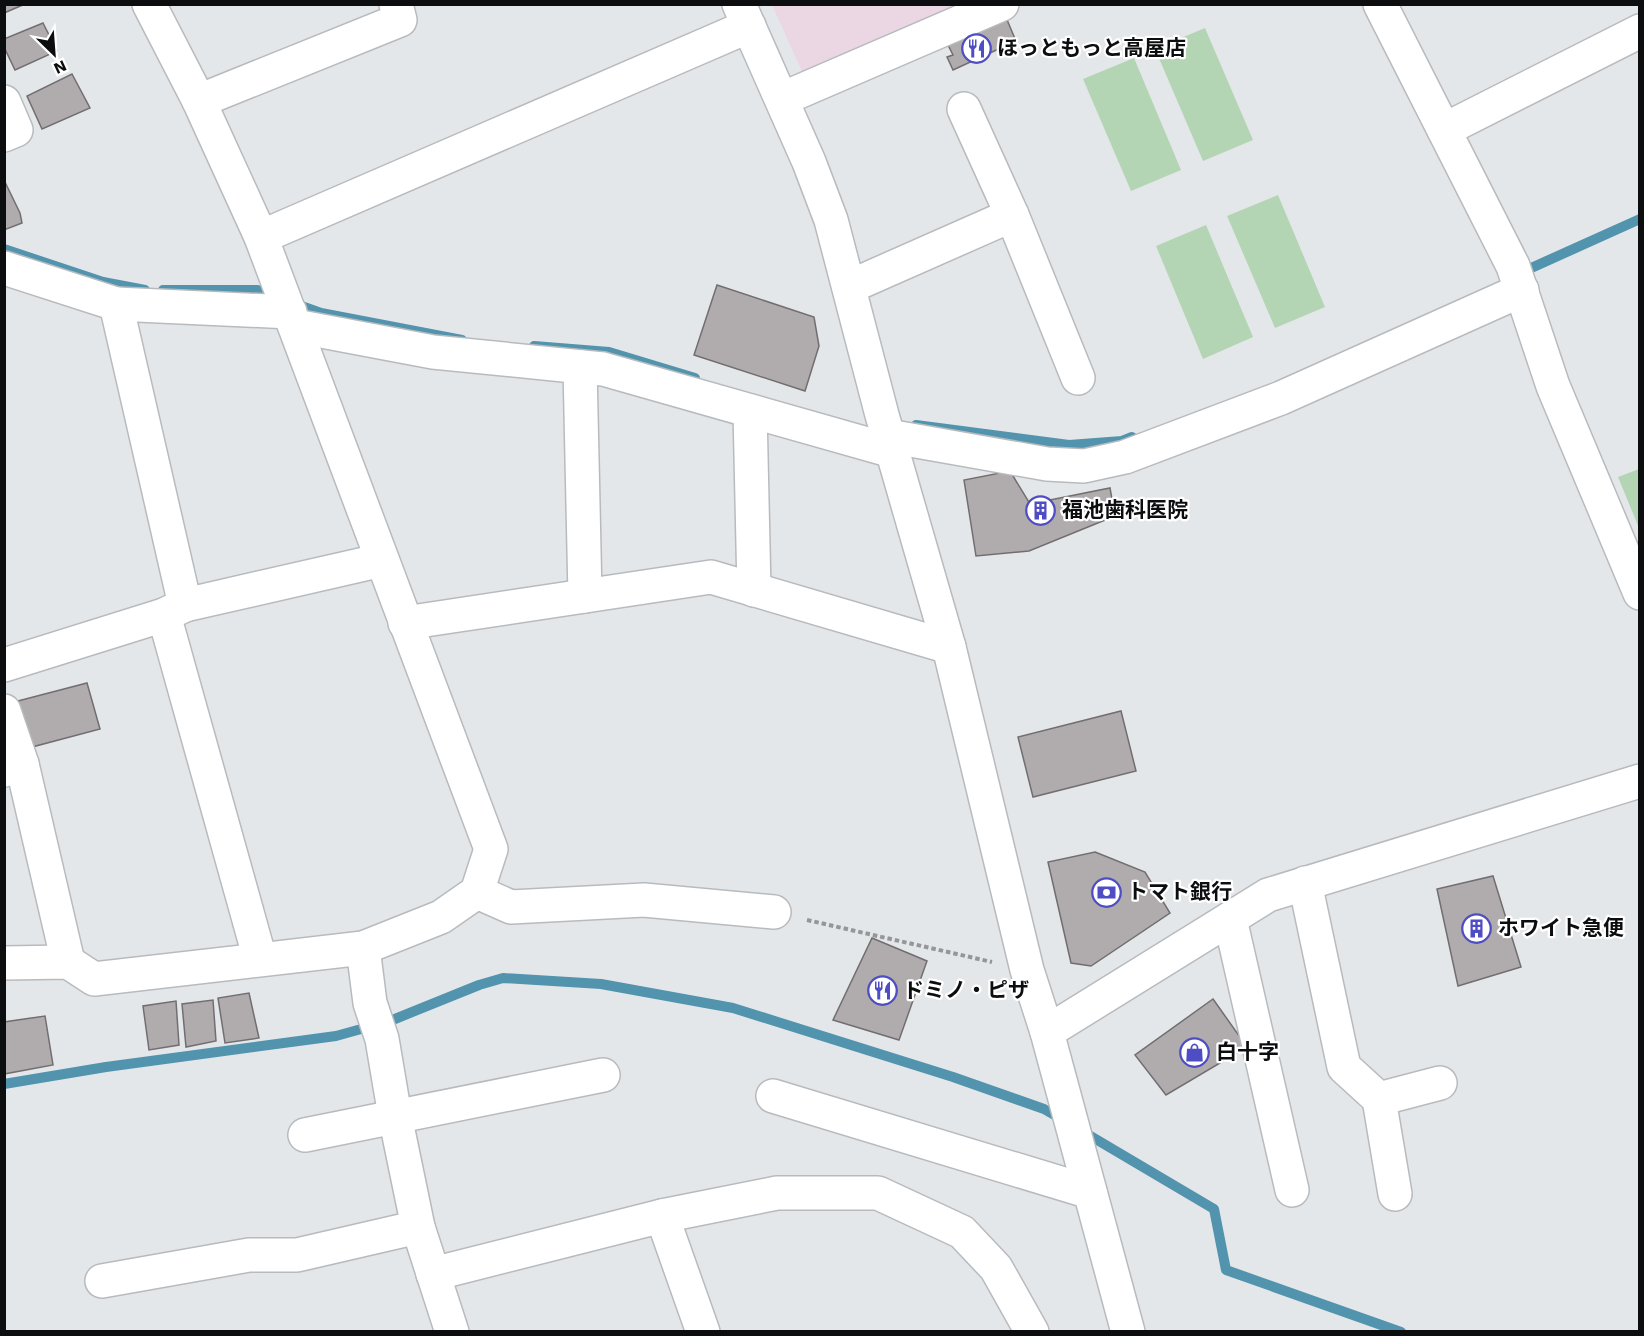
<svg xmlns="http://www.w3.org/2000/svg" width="1644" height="1336" font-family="'Work Sans','Noto Sans JP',sans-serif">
<rect width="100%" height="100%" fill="#e4e7ea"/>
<path fill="#ebd6e4" d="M772,5h207l-174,73z"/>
<g fill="#b4d5b4">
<path d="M1205,28l48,112 -50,21 -48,-112z"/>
<path d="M1134,58l47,112 -50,21 -48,-112z"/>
<path d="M1278,195l47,112 -50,21 -48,-112z"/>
<path d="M1206,225l47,112 -50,22 -47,-113z"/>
<path d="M1639,469v59l-21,-51z"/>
</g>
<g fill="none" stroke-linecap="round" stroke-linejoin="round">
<g stroke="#5293ae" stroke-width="10">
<path d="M4,249l99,33 42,8"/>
<path d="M1520,273l120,-54"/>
<path d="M163,290h95l17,7"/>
<path d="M293,303l28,10 141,27"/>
<path d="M534,346l75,6 86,26"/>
<path d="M916,425l153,20 53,-4 10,-4"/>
<path d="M4,1084l102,-17 230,-31 54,-15 89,-36 24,-7 98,6 132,24 220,69 91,32 19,11"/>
<path d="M1082,1131l132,78 12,61 175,62"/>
</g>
</g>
<g fill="#b0acae" stroke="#726e70" stroke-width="1.5">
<path d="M4,4h21l-21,9z"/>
<path d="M1005,15l11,26 -63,29 -6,-13 6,-2 -7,-14z"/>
<path d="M43,23l14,28 -42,19 -11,-23v-8z"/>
<path d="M72,74l18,34 -48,21 -15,-33z"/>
<path d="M4,180l16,33 2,10 -18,7z"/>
<path d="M717,285l97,32 5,29 -14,45 -111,-36z"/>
<path d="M1010,471l20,33 80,-16 5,28 -86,35 -53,5 -12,-76z"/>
<path d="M87,683l13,46 -68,18 -18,-45z"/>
<path d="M1121,711l15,60 -103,26 -15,-60z"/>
<path d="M1095,852l50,20 25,41 -79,53 -20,-3 -23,-101z"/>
<path d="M1493,876l28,91 -63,19 -21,-97z"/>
<path d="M872,938l55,23 -28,79 -66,-20z"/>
<path d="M249,993l10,45 -34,5 -7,-45z"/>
<path d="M1213,999l34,48 -81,48 -31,-40z"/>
<path d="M213,1000l3,41 -30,6 -4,-43z"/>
<path d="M176,1001l3,44 -30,5 -6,-44z"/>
<path d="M45,1016l8,49 -49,9v-52z"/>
</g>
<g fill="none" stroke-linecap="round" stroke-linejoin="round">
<defs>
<g id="street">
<path d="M1380,4l133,262 40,120 87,207"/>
<path d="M782,99l220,-95"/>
<path d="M199,101l201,-81 -4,-16"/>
<path d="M4,102l12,28 -12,5"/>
<path d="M964,109l48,106 66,163"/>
<path d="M1444,130l196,-99"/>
<path d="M261,237l488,-211"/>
<path d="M4,268l112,36 69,301 -21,10 -160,50"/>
<path d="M849,287l163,-72"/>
<path d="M116,304l174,8"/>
<path d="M295,326l138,26 170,17 289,82"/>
<path d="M580,367l5,229"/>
<path d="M750,411l4,179"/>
<path d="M888,436l159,28 37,2 41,-9 156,-59 241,-108"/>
<path d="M185,605l197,-45"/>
<path d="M164,615l96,344"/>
<path d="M405,623l306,-46 238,70"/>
<path d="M4,711l18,53"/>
<path d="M4,770l18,-6 46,198"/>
<path d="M1305,883l39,184 35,32 61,-16"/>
<path d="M477,892l34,15 133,-7 130,12"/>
<path d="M1230,919l62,271"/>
<path d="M363,948l7,55 12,36 13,77 23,111 34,105"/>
<path d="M4,963l64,-1 26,17 269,-31 78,-31 36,-25 14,-43 -230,-612 -62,-136 -50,-97"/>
<path d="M1047,1032l221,-137 372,-114"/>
<path d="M773,1096l317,96"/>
<path d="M1379,1099l16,95"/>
<path d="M305,1135l298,-60"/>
<path d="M662,1216l41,116"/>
<path d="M433,1274l229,-58 115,-23h101l84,39 34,36 36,64"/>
<path d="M102,1281l147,-26h48l121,-28"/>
</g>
<path id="secondary" d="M739,4l70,158 22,58 51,195 67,232 78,323 20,62 81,300"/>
</defs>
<use href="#street" stroke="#b8bbbe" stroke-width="36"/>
<use href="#secondary" stroke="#b8bbbe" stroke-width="36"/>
<path stroke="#949698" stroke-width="4" stroke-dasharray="4.5 3" stroke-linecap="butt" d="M807,920l185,42"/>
<use href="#street" stroke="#fff" stroke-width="33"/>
<use href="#secondary" stroke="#fff" stroke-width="33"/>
</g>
<defs>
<symbol id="restaurant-ring" viewBox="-11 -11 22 22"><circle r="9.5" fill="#fff" stroke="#4e4dc3" stroke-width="1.5"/><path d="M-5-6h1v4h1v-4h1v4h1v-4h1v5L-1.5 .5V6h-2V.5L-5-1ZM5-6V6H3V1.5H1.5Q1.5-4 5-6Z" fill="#4e4dc3"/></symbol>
<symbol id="building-ring" viewBox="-11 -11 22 22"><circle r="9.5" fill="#fff" stroke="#4e4dc3" stroke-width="1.5"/><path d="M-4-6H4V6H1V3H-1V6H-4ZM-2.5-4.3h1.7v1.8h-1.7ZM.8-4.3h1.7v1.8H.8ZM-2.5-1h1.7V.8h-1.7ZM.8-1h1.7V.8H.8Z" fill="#4e4dc3"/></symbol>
<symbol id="bank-ring" viewBox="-11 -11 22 22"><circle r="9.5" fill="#fff" stroke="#4e4dc3" stroke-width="1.5"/><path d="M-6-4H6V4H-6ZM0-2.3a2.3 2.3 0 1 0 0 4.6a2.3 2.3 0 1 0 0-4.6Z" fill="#4e4dc3"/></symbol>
<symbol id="shop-ring" viewBox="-11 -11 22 22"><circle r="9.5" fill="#fff" stroke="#4e4dc3" stroke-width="1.5"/><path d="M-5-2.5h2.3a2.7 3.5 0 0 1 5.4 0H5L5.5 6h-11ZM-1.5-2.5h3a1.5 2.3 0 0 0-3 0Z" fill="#4e4dc3"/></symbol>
</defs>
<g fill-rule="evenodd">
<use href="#restaurant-ring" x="960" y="32" width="33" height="33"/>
<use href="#building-ring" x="1024" y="494" width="33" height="33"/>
<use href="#bank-ring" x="1090" y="876" width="33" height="33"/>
<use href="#building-ring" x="1460" y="912" width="33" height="33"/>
<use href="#restaurant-ring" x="866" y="974" width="33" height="33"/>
<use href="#shop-ring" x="1178" y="1036" width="33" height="33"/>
</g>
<g text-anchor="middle" stroke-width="4.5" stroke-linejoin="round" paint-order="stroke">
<g font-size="21" font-weight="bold" fill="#0c0d0e" stroke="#fff" text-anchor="start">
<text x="997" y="55">ほっともっと高屋店</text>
<text x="1062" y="517">福池歯科医院</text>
<text x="1127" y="899">トマト銀行</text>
<text x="1498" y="935">ホワイト急便</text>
<text x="903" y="997">ドミノ・ピザ</text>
<text x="1216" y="1059">白十字</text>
</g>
</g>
<rect width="1644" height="1336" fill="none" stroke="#0c0d0e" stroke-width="12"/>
<g transform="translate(54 54) rotate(155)" stroke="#ffffff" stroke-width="4.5" paint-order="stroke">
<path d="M0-4.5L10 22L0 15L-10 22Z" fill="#0c0d0e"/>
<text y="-9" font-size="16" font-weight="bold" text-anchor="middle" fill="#0c0d0e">N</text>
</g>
</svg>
